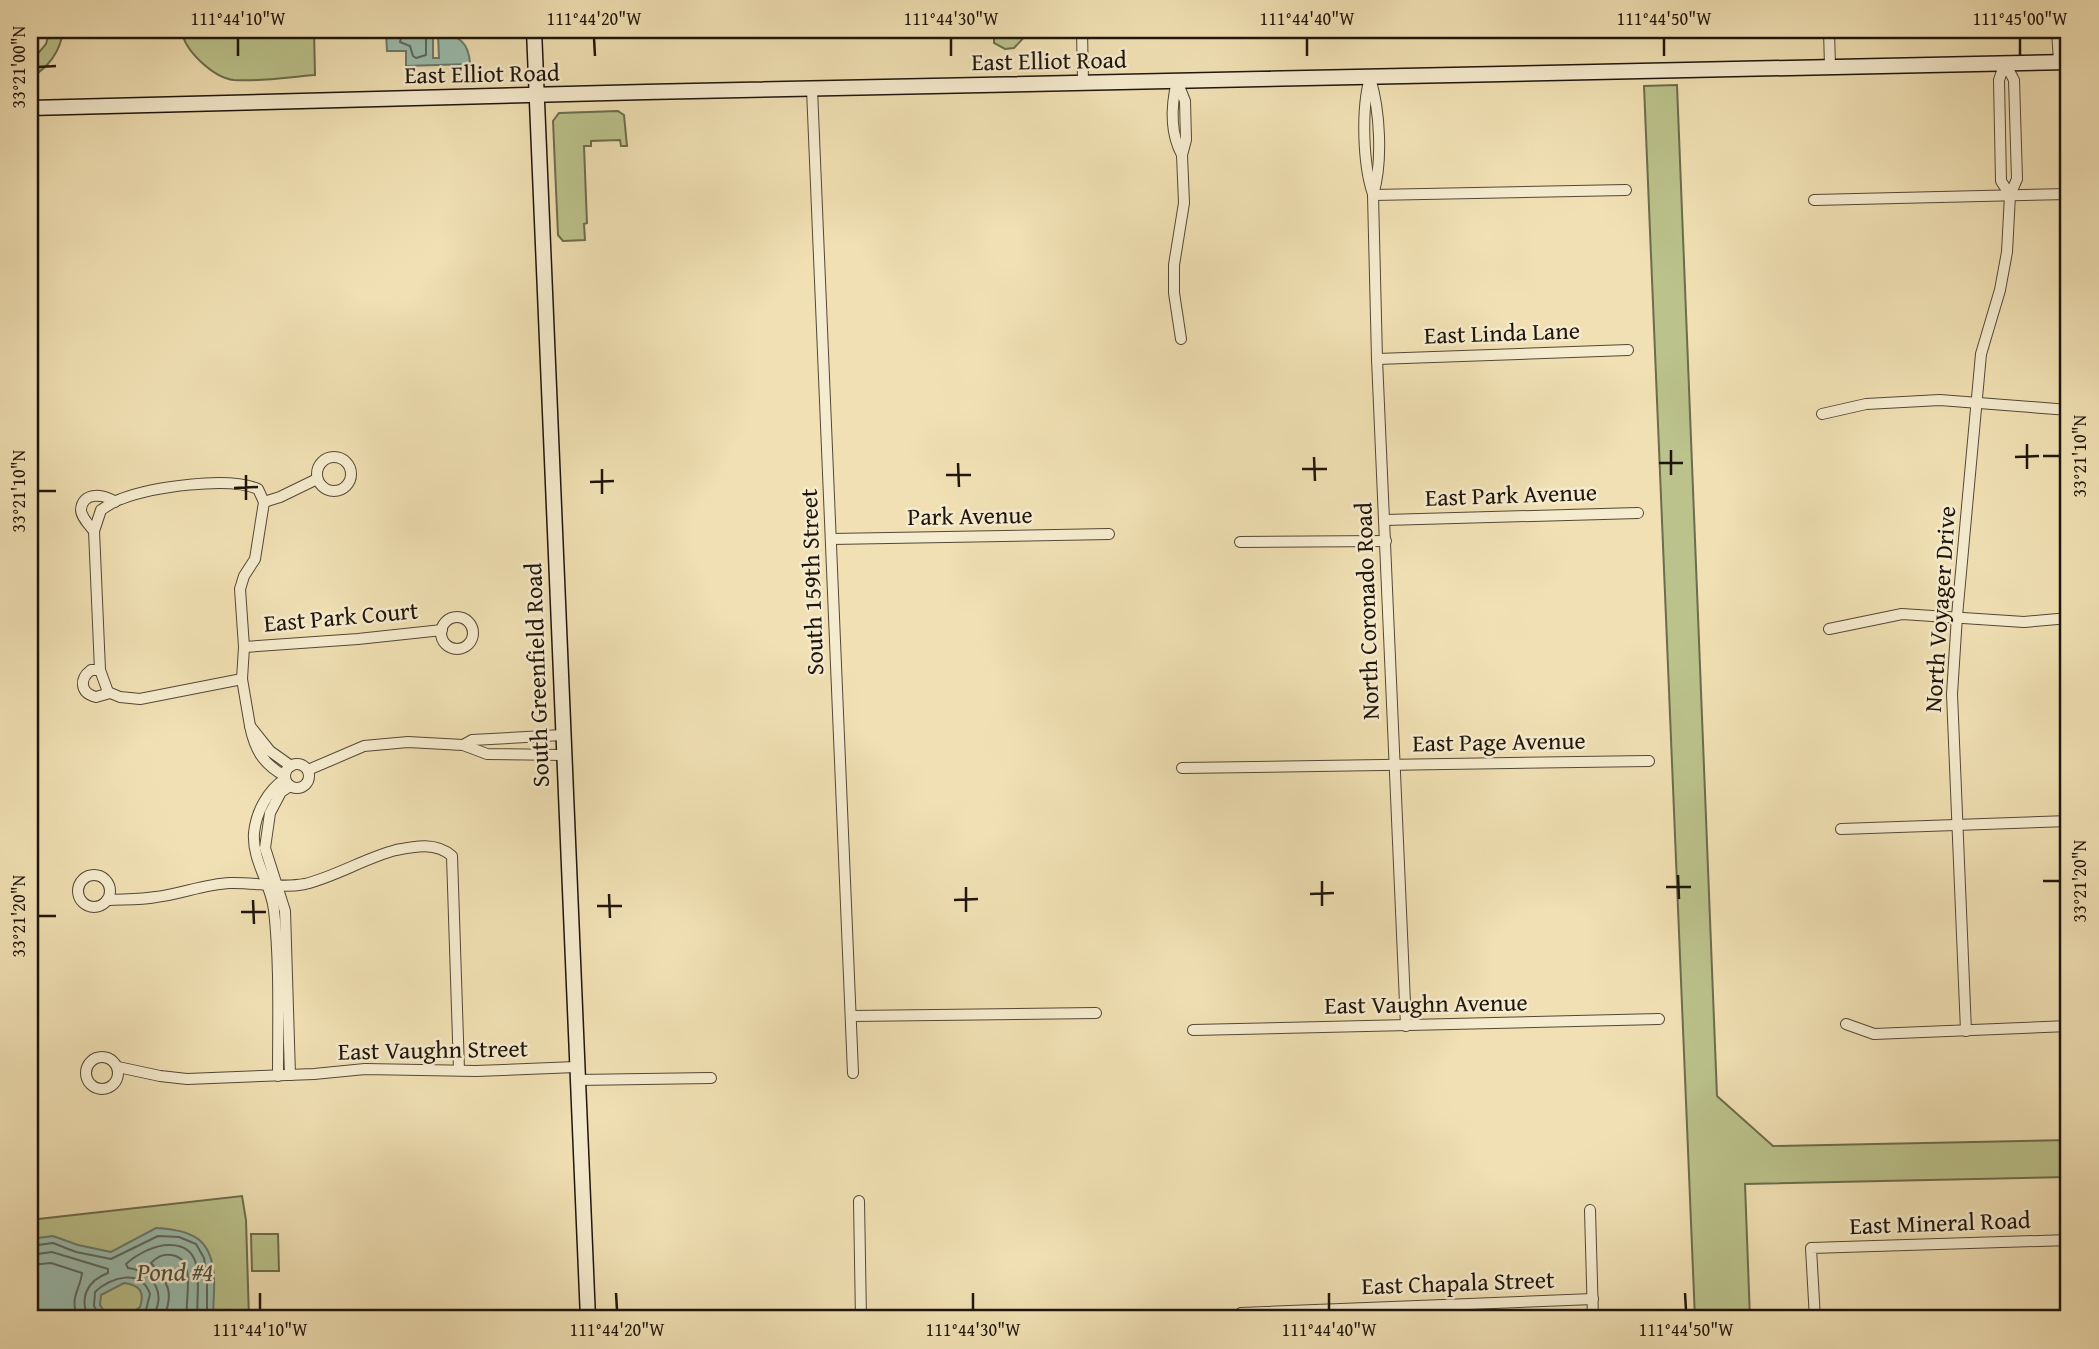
<svg xmlns="http://www.w3.org/2000/svg" width="2099" height="1349" font-family="'Gentium Book Plus',serif">
<rect width="100%" height="100%" fill="#f0e0b3"/>
<filter id="stains"><feTurbulence type="fractalNoise" baseFrequency=".00286" numOctaves="4"/><feColorMatrix values="0 0 0 0 .2 0 0 0 0 .09 0 0 0 0 .02 0 0 0 .5 -.17"/></filter>
<radialGradient id="worn" r=".72"><stop offset=".6" stop-color="#630" stop-opacity="0"/><stop offset="1" stop-color="#630" stop-opacity=".3"/></radialGradient>
<g fill="#bbc28b" stroke="#6d6c4c" stroke-width="2">
<path d="M50,30h13c-2,21 -15,38 -33,48v-15l16,-19z"/>
<path d="M182,30h132l1,45c-26,2 -55,7 -81,5 -20,-2 -51,-30 -52,-50z"/>
<path d="M994,30h37l-17,18 -9,1 -11,-6z"/>
<path d="M1677,85l40,1011 56,50 296,-6v37l-324,7 5,135h-55l-51,-1233z"/>
<path d="M618,111l6,4 3,31h-6l-1,-6 -29,1v5h-7l3,77 -3,1 1,16 -22,1 -5,-6 -5,-114 6,-8z"/>
<path d="M242,1196l4,24 3,99h-219v-99z"/>
<path d="M251,1234h27l1,37h-27z"/>
</g>
<g fill="#9abdaf" stroke="#697a6e" stroke-width="2" fill-rule="evenodd">
<path d="M433,32v26h6l-1,-24c21,0 31,9 32,30l-64,2v-15h-19l-1,-18z"/>
<path d="M156,1228c37,2 57,11 58,52 1,13 -2,26 0,39h-184v-80l23,-3 25,9 33,7zM124,1283c16,2 21,9 16,24 -11,9 -21,12 -35,6l-5,-8 1,-10z"/>
</g>
<g fill="none" stroke-linecap="round" stroke-linejoin="round">
<g stroke="#5c695e" stroke-width="2">
<path d="M403,30l-3,12 10,4 3,10 3,2 10,-3v-25"/>
<path d="M30,1246l23,-3 23,9 35,7 47,-23 21,1 17,7 8,14 3,22v39"/>
<path d="M30,1255l22,-3 56,17v4c-22,8 -29,26 -19,46"/>
<path d="M30,1265l21,-2 31,10c-2,18 -13,23 -4,46"/>
<path d="M101,1319l-7,-13 1,-14c15,-15 46,-24 55,2l-4,16 -10,9"/>
<path d="M150,1319c19,-22 4,-48 -22,-51l-2,-4c11,-10 30,-20 45,-19 39,1 23,50 27,74"/>
<path d="M163,1319c12,-27 5,-36 -12,-56 6,-6 11,-9 20,-8 27,3 13,46 16,64"/>
</g>
<defs>
<g id="minor">
<path d="M1082,30l1,53"/>
<path d="M1829,30l1,37"/>
<path d="M2057,30l2,32"/>
<path d="M2005,63l-6,17 2,101 9,14"/>
<path d="M1370,78c10,32 13,84 3,117l4,164 29,667"/>
<path d="M1370,78c-9,31 -7,87 3,116"/>
<path d="M1177,81l8,20 1,39 -4,15 2,48 -10,62v28l7,46"/>
<path d="M1177,81c-6,25 -7,52 5,74"/>
<path d="M812,89l41,984"/>
<path d="M1373,195l253,-5"/>
<path d="M1814,200l255,-6"/>
<path d="M1377,359l251,-9"/>
<path d="M1822,414l44,-10 74,-4 129,10"/>
<circle cx="334" cy="474" r="17"/>
<path d="M264,502l16,-5 37,-18"/>
<path d="M1385,520l253,-7"/>
<path d="M94,531c-4,-5 -13,-14 -13,-21 1,-19 24,-16 34,-8"/>
<path d="M831,539l278,-5"/>
<path d="M1240,542l146,-1"/>
<circle cx="457" cy="633" r="16"/>
<path d="M1829,629l73,-15 122,8 45,-4"/>
<path d="M244,647l114,-8 84,-9"/>
<path d="M100,670h-9c-12,9 -11,23 5,27l14,-4"/>
<path d="M242,679l-102,20 -20,-2 -12,-5 -8,-22 -6,-139 7,-21c6,-4 13,-9 20,-11 31,-12 107,-23 137,-10l6,13 -9,57 -11,17 -4,13 4,58 -2,32 8,47"/>
<path d="M463,745l9,-5 90,-5"/>
<circle cx="297" cy="776" r="12"/>
<path d="M1182,768l467,-7"/>
<path d="M308,770l56,-24 44,-4 55,3 24,9 76,1"/>
<path d="M285,776c-22,-12 -30,-26 -35,-50l20,25 21,15"/>
<path d="M290,786l-9,6 -11,21 -5,35 20,63 5,164"/>
<path d="M1841,829l228,-8"/>
<circle cx="94" cy="891" r="16"/>
<path d="M107,900c16,-1 33,0 49,-3 25,-3 49,-13 74,-14 25,-1 50,6 75,1 32,-8 60,-26 91,-34 20,-4 40,-8 56,6l7,214"/>
<path d="M852,1016l244,-3"/>
<path d="M1846,1024l28,10 195,-8"/>
<path d="M1193,1030l466,-11"/>
<path d="M1966,1031l-14,-337 5,-78 24,-262 19,-64 7,-38 3,-57 7,-16 -3,-99 -9,-17"/>
<circle cx="102" cy="1073" r="16"/>
<path d="M118,1067l42,9 27,3 127,-5 51,-5 111,2 100,-4"/>
<path d="M278,1076c0,-55 2,-112 -4,-166 -3,-27 -22,-49 -20,-77 2,-21 14,-43 31,-54"/>
<path d="M577,1080l134,-2"/>
<path d="M30,1178l1,36"/>
<path d="M859,1201l2,118"/>
<path d="M1590,1210l3,109"/>
<path d="M1242,1319l-1,-6 352,-14"/>
<path d="M1815,1319l-4,-71 258,-8"/>
</g>
<g id="secondary">
<path d="M534,30l54,1289"/>
<path d="M30,108l616,-16 1423,-30"/>
</g>
</defs>
<use href="#minor" stroke="#534836" stroke-width="12"/>
<use href="#secondary" stroke="#1f150c" stroke-width="17"/>
<use href="#minor" stroke="#f5ebce" stroke-width="10"/>
<use href="#secondary" stroke="#f5ebce" stroke-width="14"/>
</g>
<path fill="none" stroke="#1f150c" stroke-width="2.5" d="M238,38v18M594,38l1,18M951,38v18M1307,38v18M1664,38v18M2020,38v18M38,67l18,-1M2027,444v25M1671,450v25M2043,456h17M1314,457l1,24M2015,457l24,-1M958,463l1,24M1659,463h24M602,469v25M1302,469h25M246,475v25M946,475h25M590,482l24,-1M234,488l24,-1M38,491h18M1678,875l1,24M1322,881v25M2043,881h17M966,887v25M1666,887h25M609,894l1,24M1310,894l24,-1M253,900l1,24M954,900l24,-1M597,906h25M241,912h25M38,916h18M260,1293v17M616,1293l1,17M973,1293v17M1329,1293v17M1685,1293l1,17"/>
<g text-anchor="middle" stroke-width="5" stroke-linejoin="round" paint-order="stroke">
<g font-size="24" fill="#1f150c" stroke="#f5ebce">
<text transform="translate(1049 61) rotate(-1)" y="8">East Elliot Road</text>
<text transform="translate(482 74) rotate(-1)" y="8">East Elliot Road</text>
<text transform="translate(1502 333) rotate(-2)" y="8">East Linda Lane</text>
<text transform="translate(1511 495) rotate(-2)" y="8">East Park Avenue</text>
<text transform="translate(970 516) rotate(-1)" y="8">Park Avenue</text>
<text transform="translate(812 582) rotate(-92)" y="8">South 159th Street</text>
<text transform="translate(1940 609) rotate(-86)" y="8">North Voyager Drive</text>
<text transform="translate(1367 611) rotate(-92)" y="8">North Coronado Road</text>
<text transform="translate(341 617) rotate(-5)" y="8">East Park Court</text>
<text transform="translate(537 675) rotate(-92)" y="8">South Greenfield Road</text>
<text transform="translate(1499 742) rotate(-1)" y="8">East Page Avenue</text>
<text transform="translate(1426 1004) rotate(-1)" y="8">East Vaughn Avenue</text>
<text transform="translate(433 1050) rotate(-1)" y="8">East Vaughn Street</text>
<text transform="translate(1940 1223) rotate(-2)" y="8">East Mineral Road</text>
<text transform="translate(1458 1283) rotate(-2)" y="8">East Chapala Street</text>
</g>
<g font-size="26" font-style="italic" fill="#4a5045" stroke="#f5ebce">
<text x="175" y="1281">Pond #4</text>
</g>
</g>
<rect width="2099" height="1349" fill="none" stroke="#f0e0b3" stroke-width="77"/>
<rect x="38" y="38" width="2022" height="1272" fill="none" stroke="#1f150c" stroke-width="2.5"/>
<g font-size="18" text-anchor="middle" fill="#1f150c">
<text x="238" y="25">111°44'10"W</text>
<text x="594" y="25">111°44'20"W</text>
<text x="951" y="25">111°44'30"W</text>
<text x="1307" y="25">111°44'40"W</text>
<text x="1664" y="25">111°44'50"W</text>
<text x="2020" y="25">111°45'00"W</text>
<text transform="translate(19 67) rotate(-90)" y="6">33°21'00"N</text>
<text transform="translate(2080 456) rotate(-90)" y="6">33°21'10"N</text>
<text transform="translate(19 491) rotate(-90)" y="6">33°21'10"N</text>
<text transform="translate(2080 881) rotate(-90)" y="6">33°21'20"N</text>
<text transform="translate(19 916) rotate(-90)" y="6">33°21'20"N</text>
<text x="260" y="1336">111°44'10"W</text>
<text x="617" y="1336">111°44'20"W</text>
<text x="973" y="1336">111°44'30"W</text>
<text x="1329" y="1336">111°44'40"W</text>
<text x="1686" y="1336">111°44'50"W</text>
</g>
<rect width="100%" height="100%" filter="url(#stains)"/>
<rect width="100%" height="100%" fill="url(#worn)"/>
</svg>
